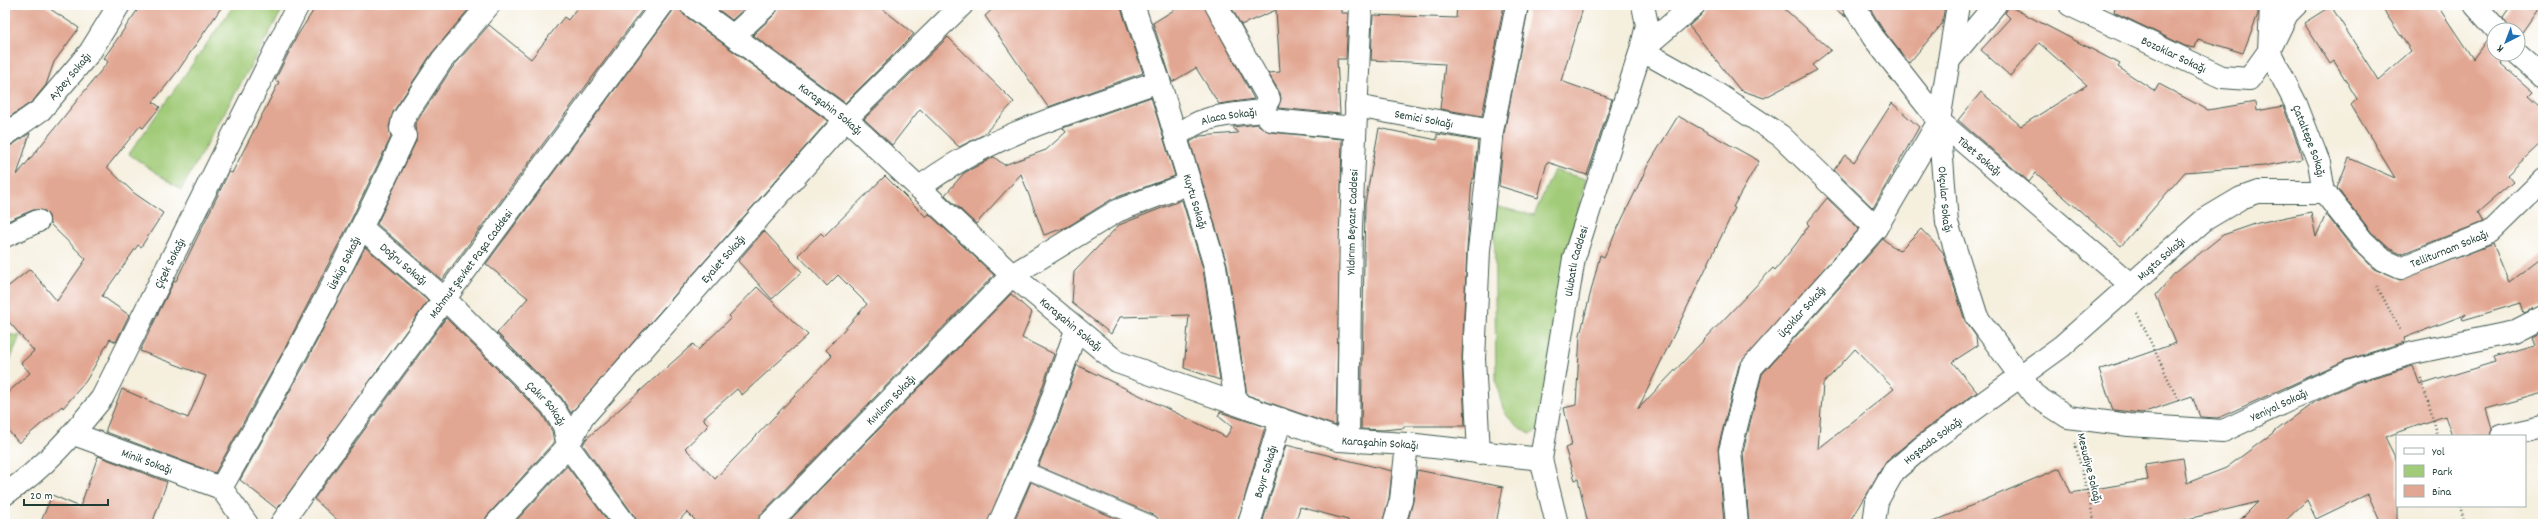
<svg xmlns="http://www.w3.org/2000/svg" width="2548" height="529" font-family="Dekko,sans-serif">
<rect width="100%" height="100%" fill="#fff"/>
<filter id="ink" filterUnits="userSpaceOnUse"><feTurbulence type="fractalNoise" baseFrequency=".025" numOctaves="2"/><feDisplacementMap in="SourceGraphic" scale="8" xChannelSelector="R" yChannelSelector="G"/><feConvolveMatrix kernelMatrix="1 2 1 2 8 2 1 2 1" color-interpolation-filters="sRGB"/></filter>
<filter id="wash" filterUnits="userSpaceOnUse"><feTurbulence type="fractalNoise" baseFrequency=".012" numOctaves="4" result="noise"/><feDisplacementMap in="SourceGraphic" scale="16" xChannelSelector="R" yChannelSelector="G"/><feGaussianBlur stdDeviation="0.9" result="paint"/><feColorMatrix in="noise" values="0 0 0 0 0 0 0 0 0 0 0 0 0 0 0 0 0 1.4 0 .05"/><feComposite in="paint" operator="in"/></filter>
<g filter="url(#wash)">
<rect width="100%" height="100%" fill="#f5efde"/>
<g fill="#a1cb78" stroke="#608456">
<path d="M234,5h51l-104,185 -52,-36z"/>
<path d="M1554,170l32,9 -15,58 -31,193 -10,4c-29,-17 -27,-24 -34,-54l-2,-174 40,9z"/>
<path d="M5,334l15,2 -15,36z"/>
</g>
<g id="blocks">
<g fill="#e2a793" fill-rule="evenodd">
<path d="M5,5h39l35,23 -25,34 -8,23 -13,16 -28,19z"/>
<path d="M141,5h82l-46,67 -24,30 7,5 -17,21 -3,-2 -33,41 27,26 29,20 -22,34 -3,-2 -36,51 27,19 -13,27 -6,-3 -24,42 -23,27 -1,-2 -43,37 -14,-16v-32l25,-22 -9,-10 13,-12 -29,-34v-28l25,-20 27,32 29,-42 -36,-35 -1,-8 -4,-5 -12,-1 -28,12v-75l7,-2 18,-12 -13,42 91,-113 -4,-4z"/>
<path d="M317,5h148l4,4 -37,44 -39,59 -4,15 2,10 -40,83 -68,132 -68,121 -109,-41v-3l16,-40 66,29 18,-42 -66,-25 34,-70h2l53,-109 3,1 47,-91 -4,-2 22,-44z"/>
<path d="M579,5h67l-204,275 -65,-56 39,-83 -1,-17 37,-56 37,-43 42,34 33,-42 4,3z"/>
<path d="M674,5h5l5,10 144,106 -257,292 -10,-16 -64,-64 31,-35 -42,-34 186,-252z"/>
<path d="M712,5h36l-16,15z"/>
<path d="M779,5h99l36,29 -69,69 -92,-68 22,-21z"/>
<path d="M997,5h123l23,68 -95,34 -63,-91z"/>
<path d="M1182,5h22l50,94 -35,5 -23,-36 -24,14 -19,-59z"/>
<path d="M1230,5h111v8h7l-2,46h-9l3,55 -62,-6 3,-9 -1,-6 -12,-20 12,-1 -4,-62 -35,15z"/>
<path d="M1457,5h47l-22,111 -42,-7 5,-45 -74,-4 2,-45 83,3z"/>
<path d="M1529,5h55l-23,76 51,18 -25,76 -40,-13 -9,36 -39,-12 5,-53z"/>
<path d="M1706,5h74l51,45 -19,15 5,5 -53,28 -24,-8 -51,-64 13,-12z"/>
<path d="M1829,5h12l5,12z"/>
<path d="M1868,5h77l-3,19 -33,39 -26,-33z"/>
<path d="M2116,5h142v9l-15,39 -45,-14 -3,9 -10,-2 -71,-34z"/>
<path d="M2380,5h57l36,54 15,-21 6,4v12h11l-5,9 33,29 -4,4 14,13v32l-36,34 6,7 -35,30 5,10 -82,32 -11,-5 -18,-16 -35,-45 12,-30 46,20 -44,-73 6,-6 -23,-38 -4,3 -26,-41 27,-17 47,74 33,-29z"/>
<path d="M2512,5h29l-23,33v-8h-9l-6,-12z"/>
<path d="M2009,6l111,58 -2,3 37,24 4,-7 49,26 48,-8 1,9 26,-5 16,41 3,12 -38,7 -79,6 -64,74 -85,-73 -7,9 -71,-62 23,-28 40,34 66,-41 -48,-42 -29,33 -29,-26 29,-32 -5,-5z"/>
<path d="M948,37l66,65 -31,33 -24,12 -39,-38 -28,36 -28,-26z"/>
<path d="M1151,97l24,79 -63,23 -45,28 -23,8 -23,-61 -45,50 -31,-29 19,-22 30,-16 10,8 42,-15 20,-18 -3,-4z"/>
<path d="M1892,103l27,24 -46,81 -39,-38 11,-15 9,7z"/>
<path d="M1678,116l81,45 -26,46 2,1 -97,201 135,-141 2,2 21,-26 13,-19 -2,-2 20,-25 32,31 -120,136 -21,83 6,76h-136l-10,-45 -3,1 -10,-32 7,-3 -8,-37 12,-3 4,-70 20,-80 4,2 44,-92z"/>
<path d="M1257,124l13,8 72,7 -6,287 -89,-31 -20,-131 -37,-122 10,-6 38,-3 -5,-6z"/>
<path d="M1379,128l58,12v-6l41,7 -4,38 -2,-1 -5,71 -5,109 3,68h-61v2l-21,2 -22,-1 4,-225z"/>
<path d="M885,176l41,41 3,-3 65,61 -234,240 -3,9h-58l-12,-12 -11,12h-39l-2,-7 -52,-72 3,-6 107,-95 5,6 33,-32 -2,-2 28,-29 51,48 -66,60 -5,-6 -34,30 6,6 -24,23 30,31 117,-123 -6,-6 41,-46 -29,-29 -11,11 -29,-31 23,-22 3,3z"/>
<path d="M1182,200l21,69 17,111 -36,-12 5,-53 -69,2 -9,17 -39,-31 2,-31 45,-47z"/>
<path d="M2311,212l5,25 10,-23 27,35 21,20 26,11 93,-36 16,38 34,-26v49l-19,8 -3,-10 -58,17 -1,-2 5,-4 -63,24 1,4 -59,18 -128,58 -18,-1 -8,-21 -50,17 -29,-3 -14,-40 77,-27 -20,-48 18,-21 49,-39 35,-12z"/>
<path d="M1921,229l22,23 22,69 11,15 1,10 -25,16 25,30 -63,46 -28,23 -38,63h-99l-6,-72 19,-78 121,-135 16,12zM1855,349l39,40 -76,60 5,-65z"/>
<path d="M764,231l38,41 -30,27 -34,-38z"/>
<path d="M365,247l63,54 -151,208 -37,-29 65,-116z"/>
<path d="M1011,294l21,19 -10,25 32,16 -21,60 -46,110h-201z"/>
<path d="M446,318l96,96 10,17 2,11 -67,74 -3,8h-142l-28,-25z"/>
<path d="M2543,331v62l-57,16 6,20 -2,7h-38l-7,-20 -60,21 12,24v63h-16l-13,-30 -52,25 -9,-19 -25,24h-46l22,-22 -91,22h-239l132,-56 11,25 77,-13 -3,-16 38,-6 4,25 39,-15 87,-65 42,-20 58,-17 7,19 75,-23 -2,-5 42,-12 -3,-8z"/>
<path d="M1077,365l149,72 6,-10 -14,-11 2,-4 45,15 -28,97h-76l-5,-8 -118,-50 19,-43z"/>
<path d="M1286,445l106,26 -3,27 -7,26h-34v-4l-48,-13 -5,17h-33z"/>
<path d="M98,456l69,26 -15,42h-112l12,-29 28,12z"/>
<path d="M567,466l43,58h-97z"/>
<path d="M1417,470l86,17 -7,37h-89l6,-23z"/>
<path d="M1031,482l98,42h-116z"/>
</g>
</g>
</g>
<g filter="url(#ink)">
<use href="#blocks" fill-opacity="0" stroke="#3f584e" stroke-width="1"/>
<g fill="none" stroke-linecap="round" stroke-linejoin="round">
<defs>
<path id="service" d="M1023,469l129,55"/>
<g id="minor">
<path id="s1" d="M1133,5l26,76 56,185 21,137"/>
<path d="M1216,5l53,94 -7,12"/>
<path d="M1694,5l-53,45 64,36 76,50 95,92"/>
<path id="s2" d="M1853,5l20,32 66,84 192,164"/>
<path id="s3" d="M1958,5l-19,116 8,102 30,94 57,78 34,22 61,8 94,6 128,-60 62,-18 101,-21 29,-15"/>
<path id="s4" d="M2070,5l152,72 27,2 20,-28 18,-37 9,-9"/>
<path id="s5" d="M2271,5l-2,46 27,53 23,59 5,29 39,49 20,19 18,8 89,-36 53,-52"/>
<path d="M2475,5l22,25"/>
<path d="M734,35l33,-30"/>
<path d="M2517,54l26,23"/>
<path d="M1950,59l45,-54"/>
<path id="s6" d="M1356,106l136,25"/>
<path id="s7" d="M5,135l36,-25 49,-58 29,-47"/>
<path id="s8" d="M1176,137c26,-23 53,-22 86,-26l9,9 84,8"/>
<path d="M919,188c70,-54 158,-77 240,-107"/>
<path id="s9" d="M362,228l84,72 106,106 12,20 4,20 57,78"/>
<path d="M5,236l33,-15"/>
<path id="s10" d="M74,434l147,54"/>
<path d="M2502,436l41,-9"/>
<path d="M1479,453l-5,-94 5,-109 13,-119 25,-126"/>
<path id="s11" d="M1541,459l33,-201 67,-208 6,-25 -4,-20"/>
<path id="s12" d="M5,494c38,-24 69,-61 97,-96l196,-393"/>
<path id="s13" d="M247,524l-26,-36c66,-115 129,-231 184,-352l-4,-7 2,-10 39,-59 47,-55"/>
<path id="s14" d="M496,524l72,-78 15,-29 263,-298 116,-114"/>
<path id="s15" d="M769,524l243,-249 105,-64 73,-28"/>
<path d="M999,524l46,-105 31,-89"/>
<path id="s16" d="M1249,524l32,-105"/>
<path d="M1394,524l7,-24 6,-56"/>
<path id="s17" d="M1737,524l-7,-73 21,-83 125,-140 63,-107"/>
<path id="s18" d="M1874,524l3,-23 17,-30 27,-23 141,-102 142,-126 37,-22 17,-6h66"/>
</g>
<g id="tertiary">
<path id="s19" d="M691,5l155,114 166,156 105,87 222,78 68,4 134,15 16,65"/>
<path id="s20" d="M1348,439l3,-213 10,-221"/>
<path id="s21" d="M281,524c124,-175 254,-346 381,-519"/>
</g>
</defs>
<use href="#service" stroke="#3f584e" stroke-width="16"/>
<use href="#minor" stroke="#3f584e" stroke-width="24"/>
<use href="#tertiary" stroke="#3f584e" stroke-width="24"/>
<g stroke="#3f584e" stroke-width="2.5" stroke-dasharray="1 3" stroke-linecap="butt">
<path d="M2377,286l23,44"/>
<path d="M2137,313l42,89"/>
<path d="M2421,378l17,58"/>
<path d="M2075,443l20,81"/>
<path d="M2460,506l5,18"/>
</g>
<use href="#service" stroke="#fff" stroke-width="15"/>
<use href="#minor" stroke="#fff" stroke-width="22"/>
<use href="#tertiary" stroke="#fff" stroke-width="22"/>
</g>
</g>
<g text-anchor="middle" stroke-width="4" stroke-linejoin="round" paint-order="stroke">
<g font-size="12" fill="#1f3d34" stroke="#fff">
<text dy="4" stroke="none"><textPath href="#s4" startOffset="115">Bozoklar Sokağı</textPath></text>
<text dy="4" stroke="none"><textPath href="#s7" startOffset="88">Aybey Sokağı</textPath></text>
<text dy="4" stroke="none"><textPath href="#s19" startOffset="174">Karaşahin Sokağı</textPath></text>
<text dy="4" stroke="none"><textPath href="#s8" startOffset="58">Alaca Sokağı</textPath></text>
<text dy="4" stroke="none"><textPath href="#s6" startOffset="69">Semici Sokağı</textPath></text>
<text dy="4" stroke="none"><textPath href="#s5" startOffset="145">Çataltepe Sokağı</textPath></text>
<text dy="4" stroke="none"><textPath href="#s2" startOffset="198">Tibet Sokağı</textPath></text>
<text dy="4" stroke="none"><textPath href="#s3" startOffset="196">Okçular Sokağı</textPath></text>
<text dy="4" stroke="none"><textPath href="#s1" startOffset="206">Kuytu Sokağı</textPath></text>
<text dy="4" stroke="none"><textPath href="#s20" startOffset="217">Yıldırım Beyazıt Caddesi</textPath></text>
<text dy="4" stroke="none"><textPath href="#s5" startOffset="360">Telliturnam Sokağı</textPath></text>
<text dy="4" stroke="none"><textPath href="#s18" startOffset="399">Muşta Sokağı</textPath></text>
<text dy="4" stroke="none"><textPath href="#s14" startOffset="350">Eyalet Sokağı</textPath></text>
<text dy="4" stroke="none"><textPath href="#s12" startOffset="288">Çiçek Sokağı</textPath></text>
<text dy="4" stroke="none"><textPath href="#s13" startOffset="301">Üsküp Sokağı</textPath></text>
<text dy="4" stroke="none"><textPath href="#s11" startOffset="201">Ulubatlı Caddesi</textPath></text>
<text dy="4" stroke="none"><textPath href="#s9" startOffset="55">Doğru Sokağı</textPath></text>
<text dy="4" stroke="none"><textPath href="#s21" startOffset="322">Mahmut Şevket Paşa Caddesi</textPath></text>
<text dy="4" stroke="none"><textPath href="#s17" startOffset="235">Üçoklar Sokağı</textPath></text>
<text dy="4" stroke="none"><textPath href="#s19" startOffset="497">Karaşahin Sokağı</textPath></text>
<text dy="4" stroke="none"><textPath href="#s15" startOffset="174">Kıvılcım Sokağı</textPath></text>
<text dy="4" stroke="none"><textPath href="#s3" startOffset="673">Yeniyol Sokağı</textPath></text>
<text dy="4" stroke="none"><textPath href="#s9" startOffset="255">Çakır Sokağı</textPath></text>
<text dy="4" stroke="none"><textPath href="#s18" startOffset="107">Hoşsada Sokağı</textPath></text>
<text dy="4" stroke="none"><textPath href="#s19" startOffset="833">Karaşahin Sokağı</textPath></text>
<text dy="4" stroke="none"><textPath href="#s10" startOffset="78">Minik Sokağı</textPath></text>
<text transform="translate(2090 468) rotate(76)" y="4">Mesudiye Sokağı</text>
<text dy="4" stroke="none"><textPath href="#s16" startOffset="55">Bayır Sokağı</textPath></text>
</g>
</g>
<rect width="2548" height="529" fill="none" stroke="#fff" stroke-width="20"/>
<rect x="2396" y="435" width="130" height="72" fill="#ffffff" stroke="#a5b1ae"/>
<rect x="2404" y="448" width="20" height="6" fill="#ffffff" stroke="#a5b1ae"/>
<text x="2432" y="455" font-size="12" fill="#1f3d34">Yol</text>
<rect x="2404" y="465" width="20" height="12" fill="#a1cb78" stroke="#a5b1ae"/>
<text x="2432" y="475" font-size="12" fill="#1f3d34">Park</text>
<rect x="2404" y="485" width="20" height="12" fill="#e2a793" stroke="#a5b1ae"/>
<text x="2432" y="495" font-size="12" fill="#1f3d34">Bina</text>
<g transform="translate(2506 42) rotate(222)"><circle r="19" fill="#ffffff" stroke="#a5b1ae"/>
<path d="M0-3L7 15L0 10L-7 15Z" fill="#1f6fb2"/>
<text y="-6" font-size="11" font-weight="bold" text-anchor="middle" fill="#1f3d34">K</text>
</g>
<path d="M24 499v6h84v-6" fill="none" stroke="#1f3d34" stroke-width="2"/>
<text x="30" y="499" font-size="12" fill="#1f3d34" stroke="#ffffff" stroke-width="3" paint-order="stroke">20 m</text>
</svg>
